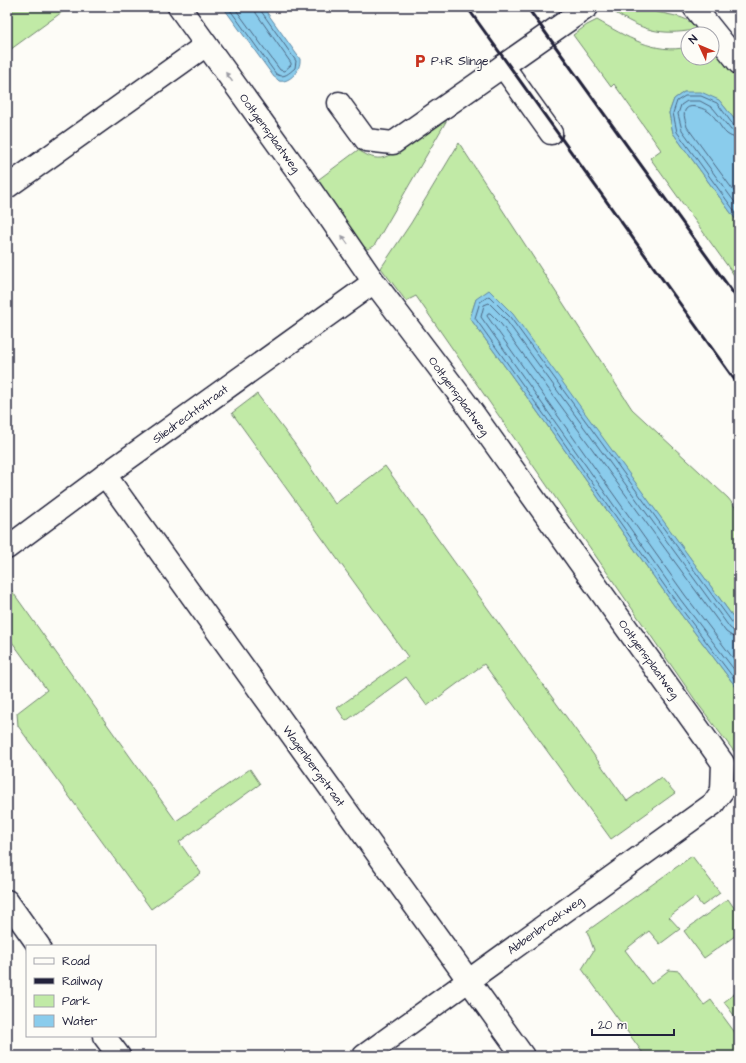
<svg xmlns="http://www.w3.org/2000/svg" width="746" height="1063" font-family="'Architects Daughter',sans-serif">
<rect width="100%" height="100%" fill="#fdfcf7"/>
<filter id="ink" filterUnits="userSpaceOnUse"><feTurbulence type="fractalNoise" baseFrequency=".025" numOctaves="2"/><feDisplacementMap in="SourceGraphic" scale="8" xChannelSelector="R" yChannelSelector="G"/><feConvolveMatrix kernelMatrix="1 2 1 2 8 2 1 2 1" color-interpolation-filters="sRGB"/></filter>
<g filter="url(#ink)">
<g fill="#c1eaa6" stroke="#728670">
<path d="M13,7h56l-62,45v-41z"/>
<path d="M620,7c7,0 15,-1 22,0 4,1 7,3 11,4 12,4 36,4 42,17l-1,2c-34,6 -52,0 -80,-18v-3z"/>
<path d="M597,20c28,16 58,35 91,27v11h24v-15l27,35v47l-20,-25 -35,-8 -10,7 -5,14 4,20 66,91v58l-89,-124 11,-8 -47,-66 -3,3 -38,-52 14,-10z"/>
<path d="M446,116l2,2 -74,128 -6,3 -6,-3 -47,-64 43,-32c7,4 14,9 23,8 15,-2 51,-32 65,-42z"/>
<path d="M459,143l173,266 96,89 11,14v113l-168,-230 -95,-96 -6,19 77,107 126,179 66,87v67l-41,-54 -282,-408 -10,5 -25,-33 30,-45z"/>
<path d="M257,394l37,49 41,61 50,-38 242,335 34,-24 14,16 -64,46 -127,-175 -57,42 -21,-29 -60,44 -9,-13 71,-51 -176,-244z"/>
<path d="M7,584l169,237 74,-52 10,15 -81,58 22,31 -50,36 -133,-183 -1,-13 30,-23 -40,-55z"/>
<path d="M692,856l28,37 -18,13 -7,-9 -26,20 11,12 -20,15 -11,-13 -24,19 26,34 18,-14 10,1 25,34 7,-5 28,38v18h-94l-63,-87 12,-19 -7,-19z"/>
<path d="M728,899l11,16v18l-35,25 -20,-27z"/>
<path d="M739,990v32l-15,-20z"/>
</g>
<g fill="#8accec" stroke="#6088a5">
<path d="M223,7h40l37,52c1,11 -10,24 -21,22 0,-1 -5,-4 -5,-4z"/>
<path d="M684,92h17l18,8 20,25v99l-66,-91 -4,-20 5,-14z"/>
<path d="M489,290l24,24 226,311v66l-66,-87 -126,-179 -77,-107 6,-19z"/>
</g>
<g fill="none" stroke-linecap="round" stroke-linejoin="round">
<g stroke="#4c6682" stroke-width="1">
<path d="M228,7l48,67c8,5 13,-1 19,-6l1,-7 -35,-50 -1,-4"/>
<path d="M234,7l46,63 4,1 7,-6v-2l-35,-50 -1,-6"/>
<path d="M739,127l-5,-1 -17,-23 -16,-7h-16l-8,5 -4,12 4,19 62,85"/>
<path d="M739,132l-8,-2 -18,-22 -13,-7h-13l-6,4 -3,9 4,16 57,78"/>
<path d="M739,138c-4,0 -8,-1 -12,-4 -7,-6 -10,-16 -18,-22 -4,-3 -18,-9 -23,-3 -4,5 0,13 1,18l52,71"/>
<path d="M739,627l-5,-2 -224,-308 -21,-21 -9,6 -5,16 75,105 126,179 63,83"/>
<path d="M739,632l-5,-1 -4,-3 -224,-308 -17,-17 -5,2 -3,12 199,282 59,77"/>
<path d="M739,638l-7,-2 -6,-4 -225,-308 -11,-11h-2l-1,3 198,279 54,71"/>
</g>
<defs>
<g id="minor">
<path d="M179,7l122,169 73,106 91,120 258,361 -1,28"/>
<path d="M503,66l48,67"/>
<path d="M339,103l27,37 27,3 194,-136"/>
<path d="M7,187l199,-142"/>
<path d="M105,475l418,581"/>
<path d="M7,548l98,-73 269,-193"/>
<path d="M7,901l32,45"/>
<path d="M104,1036l15,20"/>
<path d="M364,1056l349,-252 9,-13"/>
</g>
<path id="major" d="M694,7l45,56"/>
</defs>
<use href="#minor" stroke="#22223b" stroke-width="25"/>
<use href="#major" stroke="#22223b" stroke-width="25"/>
<use href="#minor" stroke="#fdfcf7" stroke-width="22"/>
<use href="#major" stroke="#fdfcf7" stroke-width="22"/>
<g stroke="#22223b" stroke-width="3">
<path d="M467,7l272,379"/>
<path d="M527,7l212,294"/>
</g>
</g>
<defs><path id="oneway-solid" d="M-6-.8H1V-3.2L6.5 0L1 3.2V.8H-6Z"/></defs>
<g fill="#9a9aa2">
<use href="#oneway-solid" transform="translate(229 77) rotate(-126)"/>
<use href="#oneway-solid" transform="translate(345 240) rotate(-125)"/>
</g>
</g>
<defs>
<symbol id="parking-bare" viewBox="-9 -9 18 18"><path d="M-3.5-5.5H1a3.5 3.5 0 0 1 0 7H-1V5.5H-3.5ZM-1-3.4V-.6H.8a1.4 1.4 0 0 0 0-2.8Z" fill="#c8321e" stroke="#fdfcf7" stroke-width="2.5" paint-order="stroke"/></symbol>
</defs>
<g fill-rule="evenodd">
<use href="#parking-bare" x="410" y="51" width="20" height="20"/>
</g>
<g text-anchor="middle" stroke-width="3.5" stroke-linejoin="round" paint-order="stroke">
<g font-size="12" fill="#22223b" stroke="#fdfcf7" text-anchor="start">
<text x="431" y="65">P+R Slinge</text>
</g>
<g font-size="12" fill="#22223b" stroke="#fdfcf7">
<text transform="translate(270 133) rotate(54)" y="4">Ooltgensplaatweg</text>
<text transform="translate(459 396) rotate(54)" y="4">Ooltgensplaatweg</text>
<text transform="translate(190 414) rotate(-36)" y="4">Sliedrechtstraat</text>
<text transform="translate(649 659) rotate(54)" y="4">Ooltgensplaatweg</text>
<text transform="translate(314 766) rotate(54)" y="4">Wagenbergstraat</text>
<text transform="translate(545 925) rotate(-36)" y="4">Abbenbroekweg</text>
</g>
</g>
<rect width="746" height="1063" fill="none" stroke="#fdfcf7" stroke-width="24"/>
<rect x="12" y="12" width="722" height="1039" fill="none" stroke="#22223b" stroke-width="1.5" filter="url(#ink)"/>
<rect x="26" y="945" width="130" height="92" fill="#fdfcf7" stroke="#a5a5ac"/>
<rect x="34" y="958" width="20" height="6" fill="#fdfcf7" stroke="#a5a5ac"/>
<text x="62" y="965" font-size="12" fill="#22223b">Road</text>
<rect x="34" y="978" width="20" height="6" fill="#22223b" stroke="#a5a5ac"/>
<text x="62" y="985" font-size="12" fill="#22223b">Railway</text>
<rect x="34" y="995" width="20" height="12" fill="#c1eaa6" stroke="#a5a5ac"/>
<text x="62" y="1005" font-size="12" fill="#22223b">Park</text>
<rect x="34" y="1015" width="20" height="12" fill="#8accec" stroke="#a5a5ac"/>
<text x="62" y="1025" font-size="12" fill="#22223b">Water</text>
<g transform="translate(700 46) rotate(314)"><circle r="19" fill="#fdfcf7" stroke="#a5a5ac"/>
<path d="M0-3L7 15L0 10L-7 15Z" fill="#c8321e"/>
<text y="-6" font-size="11" font-weight="bold" text-anchor="middle" fill="#22223b">N</text>
</g>
<path d="M592 1029v6h82v-6" fill="none" stroke="#22223b" stroke-width="2"/>
<text x="598" y="1029" font-size="12" fill="#22223b" stroke="#fdfcf7" stroke-width="3" paint-order="stroke">20 m</text>
</svg>
